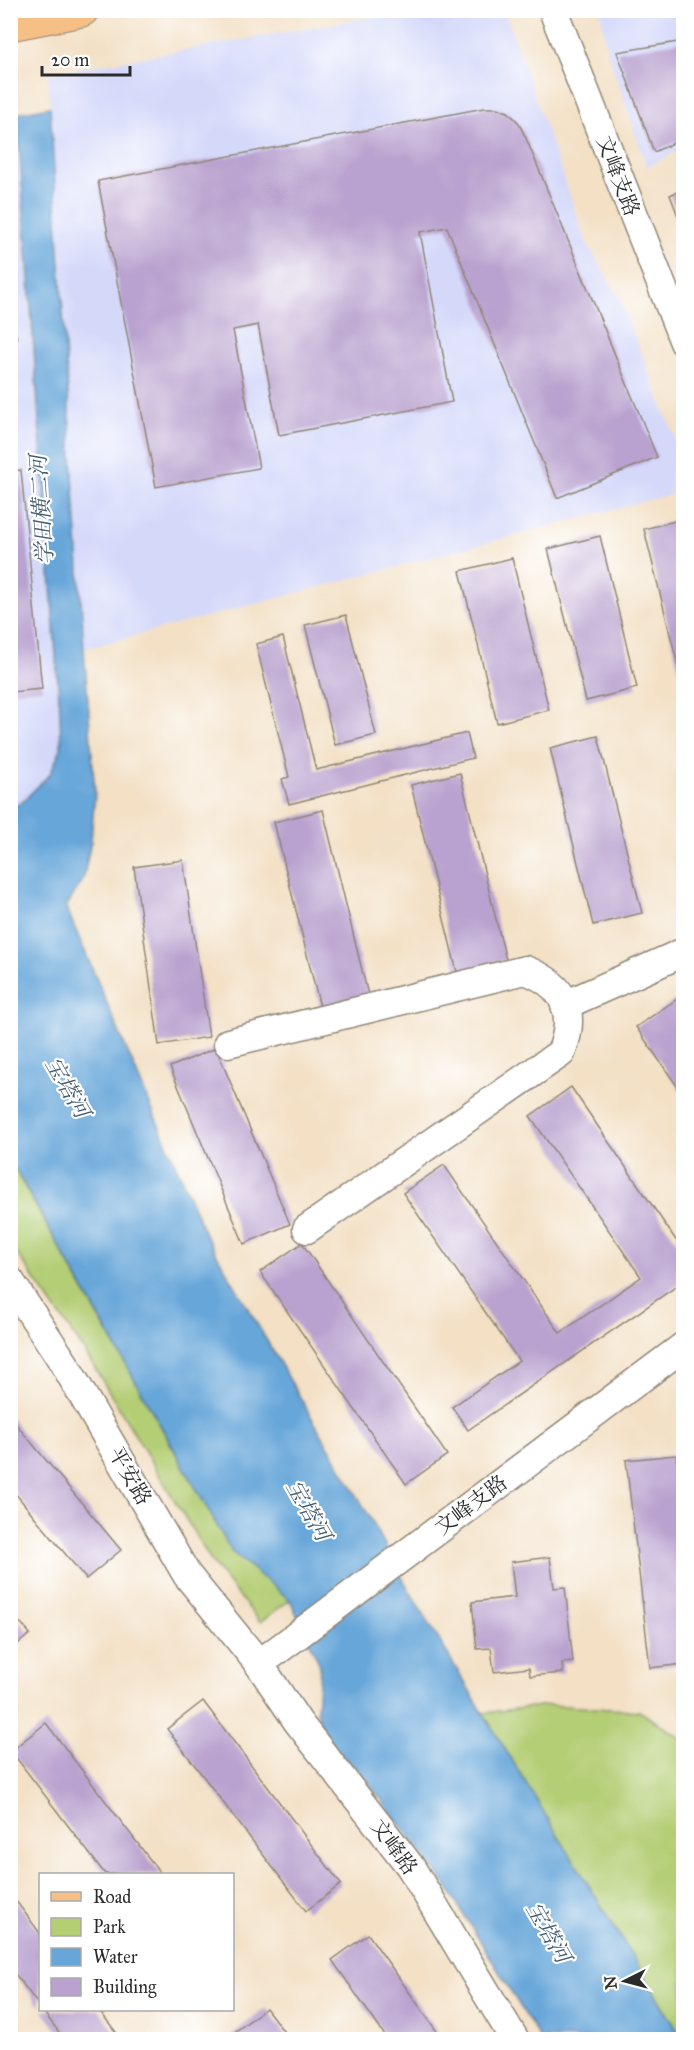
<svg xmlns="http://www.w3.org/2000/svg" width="694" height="2050" font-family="'IM FELL Great Primer','Noto Serif SC',serif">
<rect width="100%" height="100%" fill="#fff"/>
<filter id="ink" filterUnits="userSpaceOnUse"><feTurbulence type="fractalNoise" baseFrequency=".0167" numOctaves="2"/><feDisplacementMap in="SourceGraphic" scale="12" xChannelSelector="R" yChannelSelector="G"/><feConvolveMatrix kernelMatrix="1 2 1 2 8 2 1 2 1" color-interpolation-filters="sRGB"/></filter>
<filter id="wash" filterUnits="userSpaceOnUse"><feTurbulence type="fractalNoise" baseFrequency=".008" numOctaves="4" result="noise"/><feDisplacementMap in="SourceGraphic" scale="24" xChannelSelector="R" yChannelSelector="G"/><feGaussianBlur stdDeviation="1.35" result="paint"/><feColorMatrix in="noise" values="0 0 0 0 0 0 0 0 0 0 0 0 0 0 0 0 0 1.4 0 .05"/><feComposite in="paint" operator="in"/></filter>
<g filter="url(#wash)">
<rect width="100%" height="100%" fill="#f3e0c5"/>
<g fill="#d4d8f9">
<path d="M406,11h97l6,12 77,219 33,55 64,161v33l-599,158 -36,-575z"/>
<path d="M600,11h83v137l-36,19 -40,-116z"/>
<path d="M16,82l9,163 35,467 1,37 -10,25 -33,32 -7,-4 -1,-719z"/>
</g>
<g fill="#b4ce74" stroke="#707c50" stroke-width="1.5">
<path d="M10,1161l222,391 58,48 -30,22 -47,-58 -129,-214 -73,-105z"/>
<path d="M549,1705l90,6 44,28v300l-200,-326z"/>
</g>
<path fill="#66a6d9" stroke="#486882" stroke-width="1.5" d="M50,107l34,542 11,144 -4,48 -8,39 -17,27 140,329 169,290 34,64 74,123 200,326h-143l-94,-154 -82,-108 -40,-38 -7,-28 3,-46 -30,-65 -58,-48 -221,-391 -1,-359 9,3 31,-31 11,-25 -1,-37 -43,-599z"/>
<g id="blocks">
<g fill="#b9a2cf">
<path d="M684,41v97l-30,14 -37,-100z"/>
<path d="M484,108h13l11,4 10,10 8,16 131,319 -100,41 -110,-271 -27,5 32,170 -173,33 -21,-110 -25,5 26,138 -103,19 -58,-306z"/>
<path d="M684,189v40h-1l-13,-34z"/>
<path d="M10,312l7,27 -7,1z"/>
<path d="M21,470l21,219 -32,3v-221z"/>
<path d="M679,520l5,19 -1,147 -39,-157z"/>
<path d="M600,536l37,152 -51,13 -38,-152z"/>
<path d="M512,558l37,152 -52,13 -37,-152z"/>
<path d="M346,615l30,120 -41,10 -30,-120z"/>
<path d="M283,637l33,133 151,-37 6,25 -184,46 -7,-25 7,-2 -33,-133z"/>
<path d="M598,736l44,177 -49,12 -43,-177z"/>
<path d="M460,773l46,187 -49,12 -46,-187z"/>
<path d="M323,810l45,185 -48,12 -46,-185z"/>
<path d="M183,860l26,177 -50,8 -25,-178z"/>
<path d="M677,999l7,9v88l-48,-69z"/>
<path d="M216,1048l74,176 -46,20 -74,-177z"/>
<path d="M571,1087l111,162 2,-1v33l-216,149 -16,-23 67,-46 -116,-168 41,-28 116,168 81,-56 -111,-161z"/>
<path d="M302,1243l145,212 -41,29 -146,-212z"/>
<path d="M10,1417l111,133 -35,29 -76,-92z"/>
<path d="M676,1455l8,66v143l-34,4 -24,-208z"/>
<path d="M550,1557l4,31 11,-1 8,75 -11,1 1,10 -33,3 -1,-8 -35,4 -3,-24 -14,1 -5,-47 43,-5 -4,-35z"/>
<path d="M10,1611l20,23 -20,16z"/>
<path d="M203,1701l138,183 -35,27 -139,-182z"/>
<path d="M46,1723l115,151h-56l-94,-123z"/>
<path d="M10,1893l30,40v74l-30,-40z"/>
<path d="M368,1934l75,106h-55l-56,-80z"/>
<path d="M266,2008l24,32h-56l-3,-5z"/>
<path d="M42,2010h57l23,30h-57z"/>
</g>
</g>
</g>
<g filter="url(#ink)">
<use href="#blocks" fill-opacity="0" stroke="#8f8678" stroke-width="1.5"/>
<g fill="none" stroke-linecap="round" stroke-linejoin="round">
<defs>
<g id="minor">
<path d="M553,10l131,332"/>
<path d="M565,1005l119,-53"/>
<path d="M228,1043l297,-73c41,15 52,43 36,83l-254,176"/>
<path d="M10,1281l54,82 123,212 72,89 39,58 112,144 105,174"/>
<path d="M259,1664l425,-318"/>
</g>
<path id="major" d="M10,24l72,-14"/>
</defs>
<use href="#minor" stroke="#8f8678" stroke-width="31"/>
<use href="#major" stroke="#8f8678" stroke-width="35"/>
<use href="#minor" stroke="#fff" stroke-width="28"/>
<use href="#major" stroke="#f5bf86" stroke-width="33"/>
</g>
</g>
<g text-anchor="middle" stroke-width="4.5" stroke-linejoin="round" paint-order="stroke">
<g font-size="21" fill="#2b2b2b" stroke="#fff">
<text transform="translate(618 176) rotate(69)" y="7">文峰支路</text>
<text transform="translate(130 1476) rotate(60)" y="7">平安路</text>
<text transform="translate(471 1505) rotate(-37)" y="7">文峰支路</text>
<text transform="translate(394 1847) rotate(54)" y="7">文峰路</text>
</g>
<g font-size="22" font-style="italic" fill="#435c71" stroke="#fff">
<text transform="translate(41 510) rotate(-94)" y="8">学田横二河</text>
<text transform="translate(68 1087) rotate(60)" y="8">宝塔河</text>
<text transform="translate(309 1510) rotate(60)" y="8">宝塔河</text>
<text transform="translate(549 1932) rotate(60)" y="8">宝塔河</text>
</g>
</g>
<rect width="694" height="2050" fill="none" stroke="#fff" stroke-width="36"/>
<rect x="39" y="1873" width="195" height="138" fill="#ffffff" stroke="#aaaaaa" stroke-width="1.5"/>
<rect x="51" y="1892" width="30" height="9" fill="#f5bf86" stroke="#aaaaaa" stroke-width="1.5"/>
<text x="93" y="1903" font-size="18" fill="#2b2b2b">Road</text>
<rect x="51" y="1918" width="30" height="18" fill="#b4ce74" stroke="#aaaaaa" stroke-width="1.5"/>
<text x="93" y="1933" font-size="18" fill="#2b2b2b">Park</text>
<rect x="51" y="1948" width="30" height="18" fill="#66a6d9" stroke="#aaaaaa" stroke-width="1.5"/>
<text x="93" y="1963" font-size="18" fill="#2b2b2b">Water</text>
<rect x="51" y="1978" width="30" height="18" fill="#b9a2cf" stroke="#aaaaaa" stroke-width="1.5"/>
<text x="93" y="1993" font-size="18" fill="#2b2b2b">Building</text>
<g transform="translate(625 1981) rotate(264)" stroke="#ffffff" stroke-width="4.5" paint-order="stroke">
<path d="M0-4.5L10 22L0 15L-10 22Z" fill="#2b2b2b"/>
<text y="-9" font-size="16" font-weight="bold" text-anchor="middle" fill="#2b2b2b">N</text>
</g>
<path d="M42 66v9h88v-9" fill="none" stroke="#2b2b2b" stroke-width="3"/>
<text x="51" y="66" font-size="18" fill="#2b2b2b" stroke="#ffffff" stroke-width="4.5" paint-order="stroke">20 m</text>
</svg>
